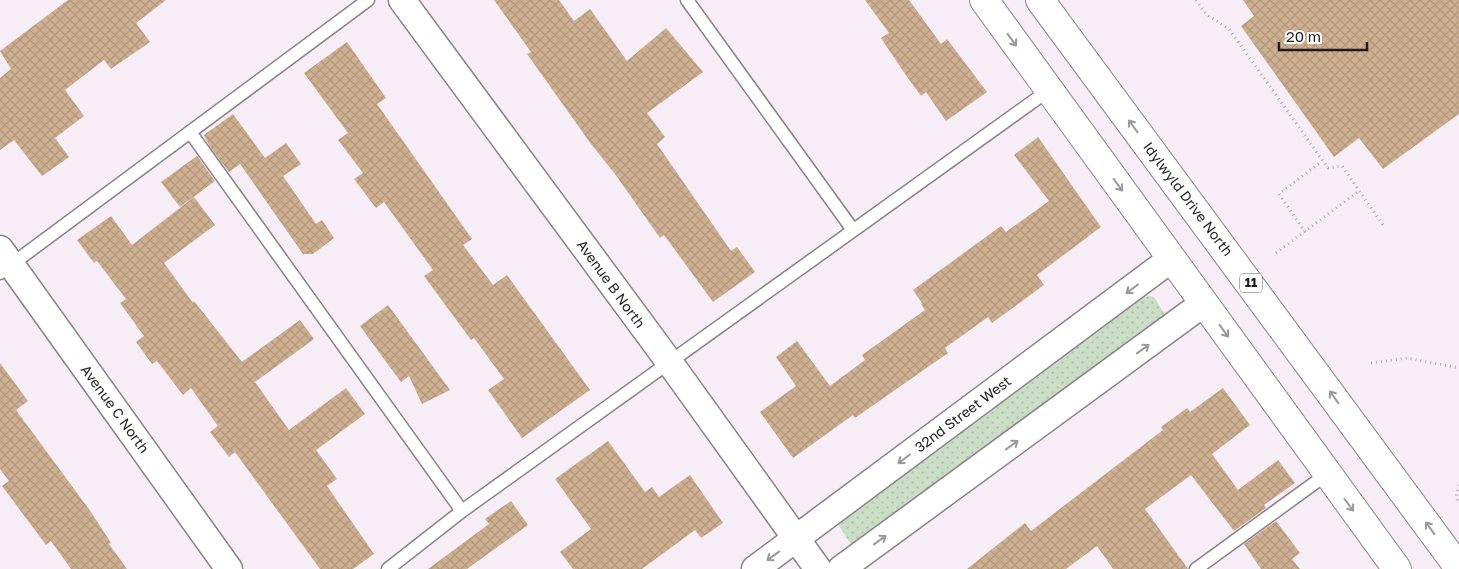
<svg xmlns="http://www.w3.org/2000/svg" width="1459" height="569" font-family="'Golos Text',sans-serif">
<defs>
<pattern id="grass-dots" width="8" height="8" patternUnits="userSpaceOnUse" patternTransform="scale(1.25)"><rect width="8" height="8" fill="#cadec5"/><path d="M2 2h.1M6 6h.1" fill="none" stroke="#adbea9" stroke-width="1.8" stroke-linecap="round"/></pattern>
<pattern id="building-cross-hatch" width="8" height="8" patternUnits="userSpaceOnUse" patternTransform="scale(1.25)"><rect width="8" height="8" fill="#ceb091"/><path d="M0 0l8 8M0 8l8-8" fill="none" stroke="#b0977d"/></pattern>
</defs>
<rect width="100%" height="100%" fill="#f7edf7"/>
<path fill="url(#grass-dots)" d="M1149,296l5,1 10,16 -1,5 -309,226 -4,-1 -11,-17 2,-7 303,-222z"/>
<g fill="url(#building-cross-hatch)">
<path d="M68,0h98l-30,23 14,19 -39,27 -7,-9 -39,30 19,26 -29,22 14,19 -27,19 -28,-36 -14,10v-72l11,-9 -11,-18z"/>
<path d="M494,0h65l15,21 16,-12 37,52 39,-33 37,44 -56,41 18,24 -8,7 74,107 6,-4 18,25 -42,30 -49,-67 -4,3 -45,-64 -24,-30 -64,-90 4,-2z"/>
<path d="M865,0h44l32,44 6,-5 40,53 -41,29 -20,-29 -5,4 -18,-25 -22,-33 8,-5z"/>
<path d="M1243,0h216v114l-76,55 -24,-31 -25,19 -93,-131 13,-10z"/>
<path d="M347,42l39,56 -9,6 95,135 -9,6 30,40 14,-10 83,115 -68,48 -34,-48 16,-11 -30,-41 -3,2 -47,-64 9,-6 -49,-68 -8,6 -22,-29 9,-6 -25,-33 10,-7 -44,-60z"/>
<path d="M233,114l32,44 21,-15 15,21 -18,12 33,48 6,-4 12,18 -21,16h-10l-63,-90 -11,8 -19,-25 -6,-12z"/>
<path d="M1038,137l63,90 -64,48 7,10 -52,38 -4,-6 -43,31 3,5 -93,65 -2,-3 -60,43 -33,-46 36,-26 -20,-29 21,-16 33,45 35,-26 -3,-5 63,-45 -4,-6 1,-1 -9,-13 88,-64 5,6 43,-31 -35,-46z"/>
<path d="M197,156l18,25 -35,26 -19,-25z"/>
<path d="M194,197l21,28 -51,38 29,40 1,-2 48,61 58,-42 14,19 -59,43 34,48 57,-42 19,26 -49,36 21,29 -10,7 47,68 -21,15h-33l-85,-117 -6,5 -19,-25 8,-6 -27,-38 -8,7 -26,-34 -5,3 -16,-22 8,-6 -24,-33 6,-4 -29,-38 -3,2 -17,-23 34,-24 21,29z"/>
<path d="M388,305l62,85 -28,14 -13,-28 -8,6 -17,-23 -24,-33z"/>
<path d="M0,363l28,38 -12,9 75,102 20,31 -2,1 18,25h-56l-20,-28 -5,4 -44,-59 7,-5 -9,-12z"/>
<path d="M1223,388l27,37 -38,29 26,36 40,-30 17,23 -31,22 2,3 -32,23 -43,-56 -46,34 43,60h-75l-16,-23 -31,23h-99l58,-46 6,8 132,-101 -2,-3 26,-19 3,4z"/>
<path d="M608,441l37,51 7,-5 7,10 31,-22 33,48 -22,15 -6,-8 -53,39h-69l-13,-17 31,-23 -36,-50z"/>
<path d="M511,501l17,24 -61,44h-39l61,-45 -4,-5z"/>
<path d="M1276,521l24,32 -8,6 8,10h-39l-17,-25z"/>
</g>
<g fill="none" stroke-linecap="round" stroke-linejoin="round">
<defs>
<g id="service">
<path d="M687,0l166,230"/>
<path d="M190,132l272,379"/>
<path d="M0,273l368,-273"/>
<path d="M388,569l74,-58 587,-421"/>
<path d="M1196,569l131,-95"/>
</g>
<g id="minor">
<path d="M402,0l268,363 148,206"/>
<path d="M0,249l229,320"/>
<path d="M755,569l416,-310"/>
<path d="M841,569l363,-266"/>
</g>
<g id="primary">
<path d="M984,0l413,569"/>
<path d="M1040,0l419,568"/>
</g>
</defs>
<use href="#service" stroke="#8a8189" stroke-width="15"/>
<use href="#minor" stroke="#8a8189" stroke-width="29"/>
<use href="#primary" stroke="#8a8189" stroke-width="30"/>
<g stroke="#afa7af" stroke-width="3" stroke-dasharray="1 4" stroke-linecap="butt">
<path d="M1196,0l11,15 22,14 99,139 14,-2 43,62"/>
<path d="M1305,232l-26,-38 43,-33"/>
<path d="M1276,253l83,-62"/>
<path d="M1371,363l36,-5 52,10"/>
<path d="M1459,485l-3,12 3,7"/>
</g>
<use href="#service" stroke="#fff" stroke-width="12"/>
<use href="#minor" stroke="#fff" stroke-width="26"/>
<use href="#primary" stroke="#fff" stroke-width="28"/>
</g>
<defs><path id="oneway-shaft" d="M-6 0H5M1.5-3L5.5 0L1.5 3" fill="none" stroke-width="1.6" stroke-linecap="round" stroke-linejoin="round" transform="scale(1.25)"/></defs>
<g stroke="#9a9899">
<use href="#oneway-shaft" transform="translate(1012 40) rotate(54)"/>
<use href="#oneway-shaft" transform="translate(1133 126) rotate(-126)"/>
<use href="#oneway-shaft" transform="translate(1118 185) rotate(54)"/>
<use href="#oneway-shaft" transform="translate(1132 289) rotate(143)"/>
<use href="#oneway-shaft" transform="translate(1224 331) rotate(54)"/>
<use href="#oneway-shaft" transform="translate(1143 349) rotate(-36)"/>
<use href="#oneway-shaft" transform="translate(1334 397) rotate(-126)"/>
<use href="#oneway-shaft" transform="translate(1012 445) rotate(-36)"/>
<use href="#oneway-shaft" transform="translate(904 459) rotate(143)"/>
<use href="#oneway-shaft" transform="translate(1349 505) rotate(53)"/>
<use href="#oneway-shaft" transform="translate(1430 528) rotate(-126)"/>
<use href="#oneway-shaft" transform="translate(880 540) rotate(-36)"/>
<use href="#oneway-shaft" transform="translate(773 556) rotate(144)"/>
</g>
<g text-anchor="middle" stroke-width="4.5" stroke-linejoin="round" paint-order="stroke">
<rect fill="#fefefe" stroke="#615e60" stroke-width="1" x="1240" y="273.5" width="22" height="19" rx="4"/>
<g font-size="12" font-weight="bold" fill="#1e1a1d">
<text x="1251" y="287">11</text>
</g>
<g font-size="14" fill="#1e1a1d" stroke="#fefefe">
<text transform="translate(1188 199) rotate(53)" y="5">Idylwyld Drive North</text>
<text transform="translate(611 284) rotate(54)" y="5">Avenue B North</text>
<text transform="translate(115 409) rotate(54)" y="5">Avenue C North</text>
<text transform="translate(963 414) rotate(-37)" y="5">32nd Street West</text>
</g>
</g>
<path d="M1279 42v8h88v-8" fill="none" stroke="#1e1a1d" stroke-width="2.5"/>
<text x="1286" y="42" font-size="15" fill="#1e1a1d" stroke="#fefefe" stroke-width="4" paint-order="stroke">20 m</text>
</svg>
